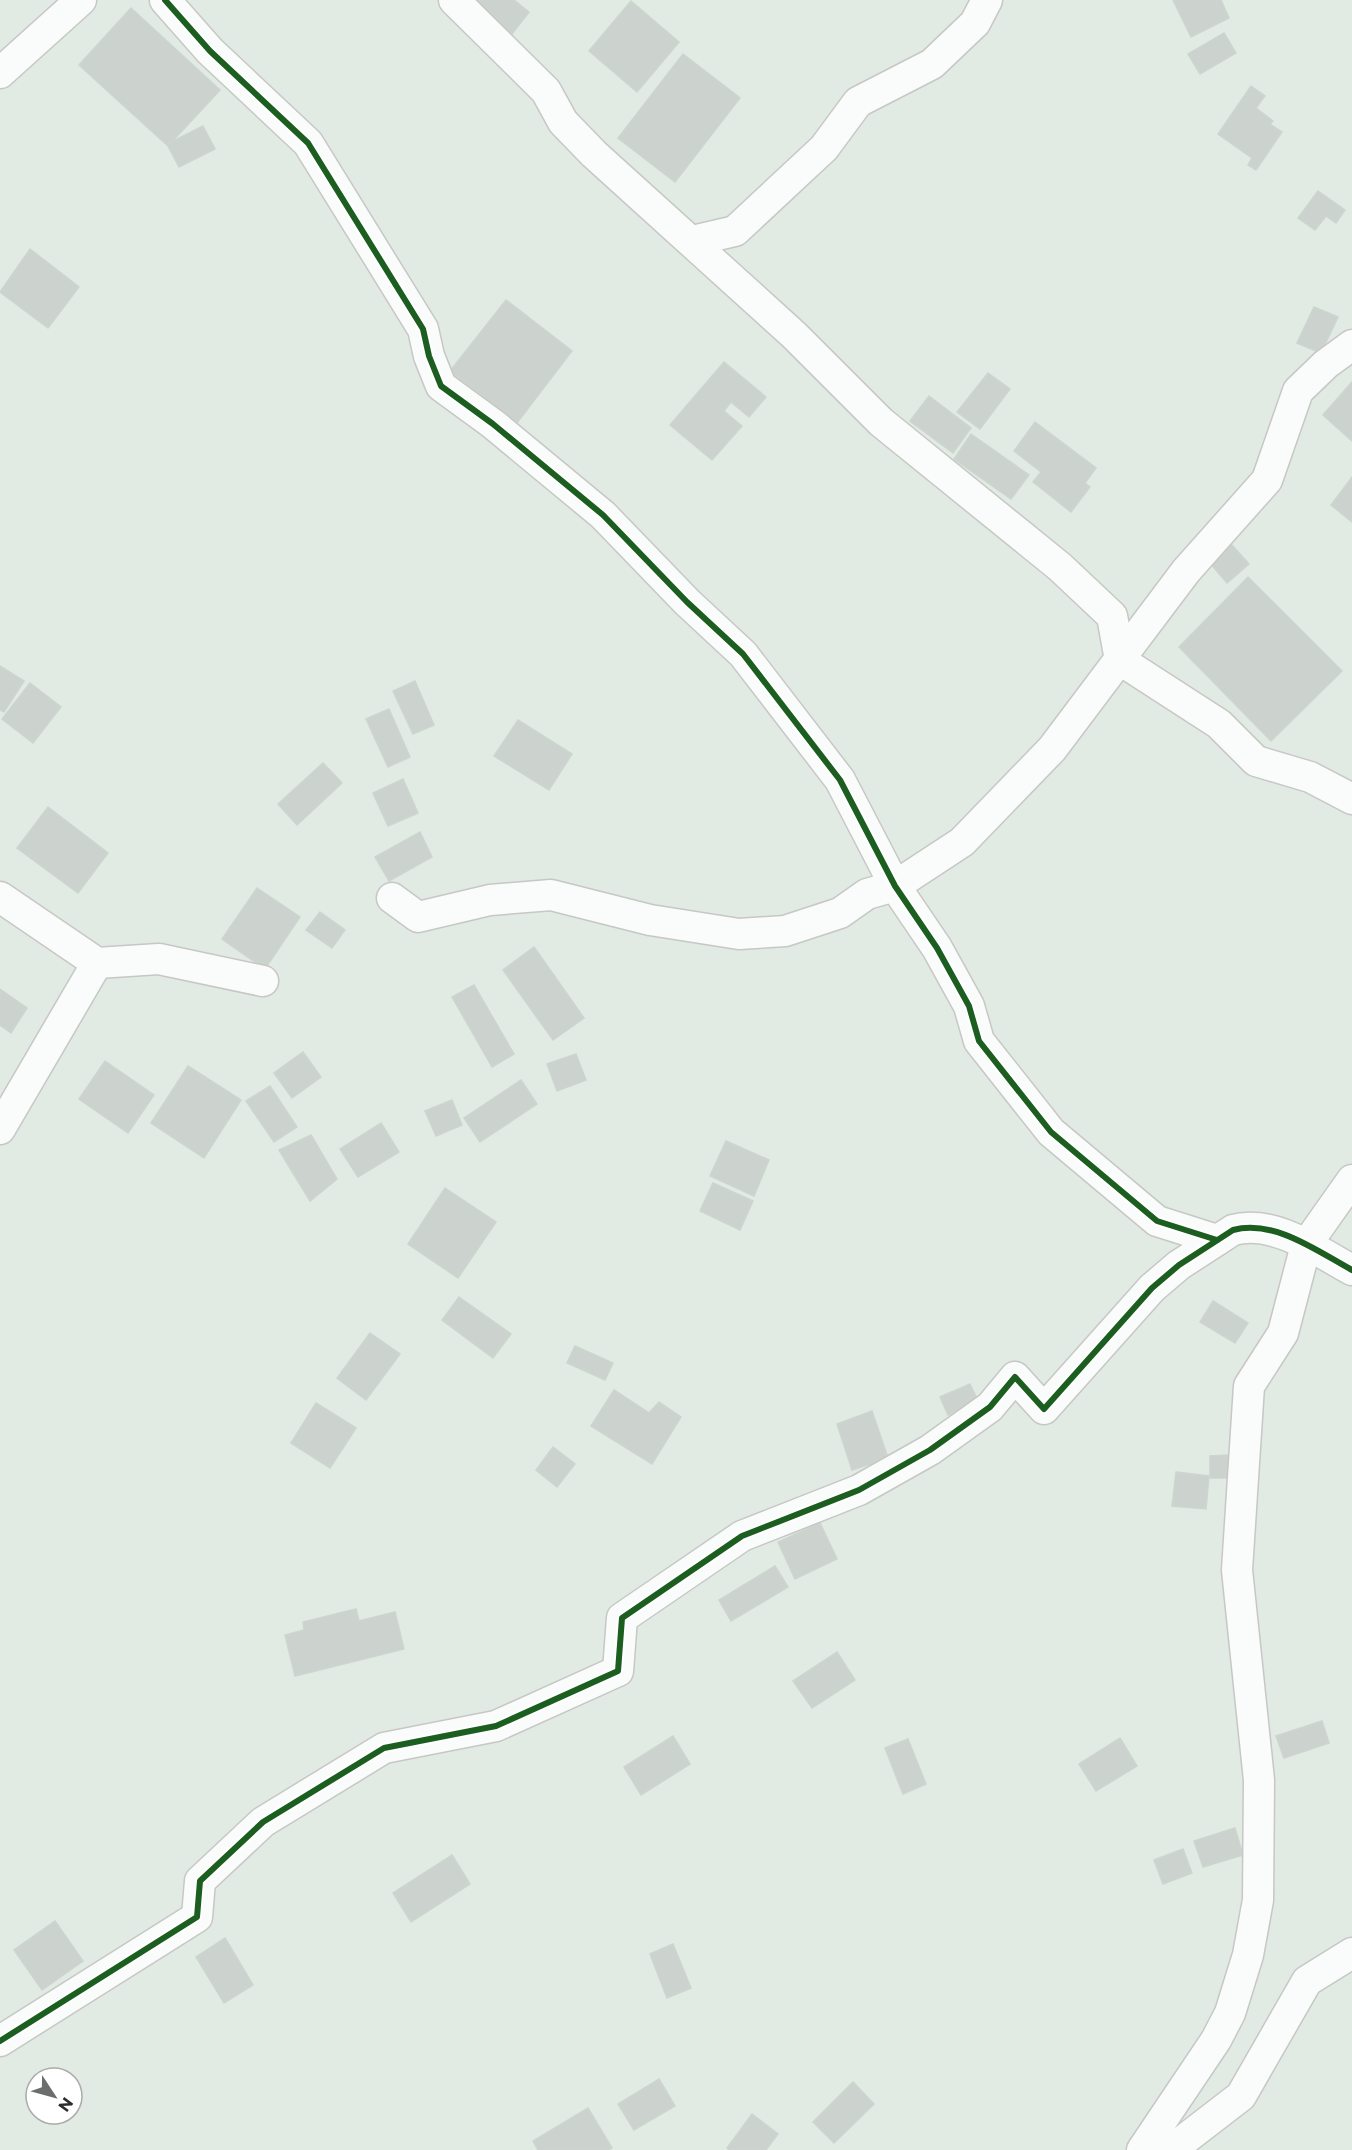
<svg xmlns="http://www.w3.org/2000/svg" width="1352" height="2150" font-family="Montserrat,sans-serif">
<rect width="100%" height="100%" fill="#e1eae3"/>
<g fill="#ccd3ce" stroke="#cdd5cf" stroke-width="1.5">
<path d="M468,0h46l15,12 -17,22z"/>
<path d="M1173,0h48l8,18 -38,19z"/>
<path d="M631,1l48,41 -42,50 -48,-41z"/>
<path d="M131,8l89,82 -52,56 -89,-81z"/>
<path d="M1224,33l12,20 -36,21 -12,-20z"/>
<path d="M683,54l57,44 -65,84 -57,-44z"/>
<path d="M1251,86l14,10 -9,12 17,13 -3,3 12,8 -26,38 -8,-5 4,-7 -34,-24z"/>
<path d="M203,126l12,23 -36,18 -12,-23z"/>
<path d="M1318,191l27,19 -9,13 -10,-7 -11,14 -17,-12z"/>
<path d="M30,249l49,38 -31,41 -48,-36z"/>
<path d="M506,300l66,51 -55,72 -67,-52z"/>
<path d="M1314,307l24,10 -17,36 -24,-10z"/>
<path d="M724,362l42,35 -17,20 -18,-15 -7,9 18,15 -30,34 -42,-35z"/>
<path d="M988,373l22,16 -30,40 -23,-17z"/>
<path d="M1352,382v59l-29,-26z"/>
<path d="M929,396l42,32 -18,25 -43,-32z"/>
<path d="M1035,422l61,46 -11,15 5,4 -19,25 -38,-30 8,-10 -27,-21z"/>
<path d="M971,434l58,41 -18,24 -57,-40z"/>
<path d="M1352,477v45l-21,-17z"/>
<path d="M1231,544l18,20 -22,19 -17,-20z"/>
<path d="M1248,577l94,94 -71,70 -92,-94z"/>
<path d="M0,666l24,15 -20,31 -4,-2z"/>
<path d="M415,681l19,44 -21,9 -20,-43z"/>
<path d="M30,683l31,24 -28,36 -31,-24z"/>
<path d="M389,709l21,48 -22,10 -22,-48z"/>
<path d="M518,720l54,34 -23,36 -55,-34z"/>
<path d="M323,763l19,20 -45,42 -19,-21z"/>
<path d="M403,779l15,34 -30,13 -15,-33z"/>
<path d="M48,807l60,46 -30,40 -61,-45z"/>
<path d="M420,832l12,25 -43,24 -14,-24z"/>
<path d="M257,888l43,29 -35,52 -43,-30z"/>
<path d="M320,912l25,18 -13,18 -26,-18z"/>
<path d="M534,947l50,71 -31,22 -50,-70z"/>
<path d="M474,985l40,69 -22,13 -40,-70z"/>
<path d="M0,989l27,19 -16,25 -11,-8z"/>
<path d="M303,1052l18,25 -29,21 -18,-25z"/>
<path d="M576,1054l10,26 -29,11 -10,-27z"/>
<path d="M105,1061l49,34 -26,38 -49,-34z"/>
<path d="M188,1066l53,34 -37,58 -53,-35z"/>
<path d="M521,1080l16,24 -57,38 -16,-24z"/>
<path d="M270,1086l27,41 -23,15 -28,-41z"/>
<path d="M452,1100l10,25 -26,11 -11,-25z"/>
<path d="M381,1123l18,29 -41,25 -18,-28z"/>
<path d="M311,1135l26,44 -27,22 -31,-51z"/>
<path d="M726,1141l43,19 -15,36 -44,-20z"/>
<path d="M713,1183l40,18 -13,29 -40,-19z"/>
<path d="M445,1188l51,34 -38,56 -50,-34z"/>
<path d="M459,1297l52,37 -18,24 -51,-38z"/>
<path d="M1213,1301l35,22 -13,20 -35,-21z"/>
<path d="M370,1333l30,21 -34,46 -29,-22z"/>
<path d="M575,1346l38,17 -8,17 -38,-17z"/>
<path d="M970,1384l8,17 -30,14 -8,-18z"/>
<path d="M614,1390l35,23 10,-11 22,15 -29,47 -61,-38z"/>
<path d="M316,1403l40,25 -26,40 -39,-25z"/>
<path d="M872,1411l16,47 -36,12 -15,-46z"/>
<path d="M553,1447l22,17 -18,23 -21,-17z"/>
<path d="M1228,1455l1,23h-19v-22z"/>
<path d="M1176,1472l33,4 -3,33 -34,-3z"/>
<path d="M820,1523l17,36 -42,20 -17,-37z"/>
<path d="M775,1566l13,21 -57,34 -12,-21z"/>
<path d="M356,1609l3,12 36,-9 9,37 -109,27 -10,-41 19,-5 -1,-8z"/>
<path d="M837,1652l18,28 -43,28 -19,-27z"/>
<path d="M1322,1721l7,22 -45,15 -8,-22z"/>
<path d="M673,1736l17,28 -49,31 -17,-28z"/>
<path d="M1120,1738l17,28 -41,25 -17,-27z"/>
<path d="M908,1739l18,45 -23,10 -18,-46z"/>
<path d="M1235,1828l8,27 -40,12 -9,-26z"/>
<path d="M1183,1849l9,24 -29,11 -9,-24z"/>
<path d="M452,1855l18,29 -59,38 -18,-29z"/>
<path d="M55,1921l28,40 -41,29 -28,-40z"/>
<path d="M225,1938l28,47 -29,18 -28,-46z"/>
<path d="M673,1944l18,44 -24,10 -17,-44z"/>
<path d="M659,2079l16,27 -41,24 -16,-26z"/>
<path d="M853,2082l21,22 -40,39 -21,-21z"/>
<path d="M588,2108l24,40 -4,2h-70l-5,-9z"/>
<path d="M752,2114l26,20 -12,16h-37l-2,-2z"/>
</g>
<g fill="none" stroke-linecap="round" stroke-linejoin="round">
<defs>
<g id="minor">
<path d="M165,0l45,51 98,92 115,186 6,27 12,30 52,38 110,91 84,87 56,52 97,126 55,106 42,62 32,58 10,35 72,91 106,89 60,19"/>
<path d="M454,0l92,91 17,31 31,32 200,181 87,87 179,145 52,49 8,44 99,64 37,37 54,16 42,22"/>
<path d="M0,73l81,-73"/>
<path d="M692,241l43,-10 89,-83 34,-46 74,-38 43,-41 12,-23"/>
<path d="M0,897l97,66 62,-4 104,22"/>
<path d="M392,898l26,19 72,-17 61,-5 99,25 89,14 46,-3 55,-18 27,-19 28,-8 67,-44 90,-93 134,-178 81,-91 31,-89 28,-27 26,-19"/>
<path d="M0,1129l97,-166"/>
<path d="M0,2041l197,-124 3,-36 63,-59 121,-74 112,-22 122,-55 4,-53 120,-82 117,-46 71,-40 60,-43 25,-30 29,32 108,-121 27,-23 54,-35c41,-11 84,21 119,40"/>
<path d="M1142,2150l74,-110 14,-27 18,-58 10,-55 1,-120 -22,-210 12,-184 34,-53 23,-88 46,-65"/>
<path d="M1171,2150l70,-54 66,-115 45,-28"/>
</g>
</defs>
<use href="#minor" stroke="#c7c7c6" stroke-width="33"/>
<use href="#minor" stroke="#fafcfb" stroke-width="30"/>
<defs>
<g id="cycleway">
<path d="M165,0l45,51 98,92 115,186 6,27 12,30 52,38 110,91 84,87 56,52 97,126 55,106 42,62 32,58 10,35 72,91 106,89 60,19"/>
<path d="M0,2041l197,-124 3,-36 63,-59 121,-74 112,-22 122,-55 4,-53 120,-82 117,-46 71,-40 60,-43 25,-30 29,32 108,-121 27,-23 54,-35c41,-11 84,21 119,40"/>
</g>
</defs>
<use href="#cycleway" stroke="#fff" stroke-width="10"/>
<use href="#cycleway" stroke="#1b5e20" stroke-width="6"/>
</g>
<g transform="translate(54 2096) rotate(126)"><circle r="28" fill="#ffffff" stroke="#ababab" stroke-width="1.5"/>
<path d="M0-4.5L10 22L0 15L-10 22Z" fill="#6b6e6c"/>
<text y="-9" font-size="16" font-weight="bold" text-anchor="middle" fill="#2c2c2c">N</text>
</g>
</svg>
